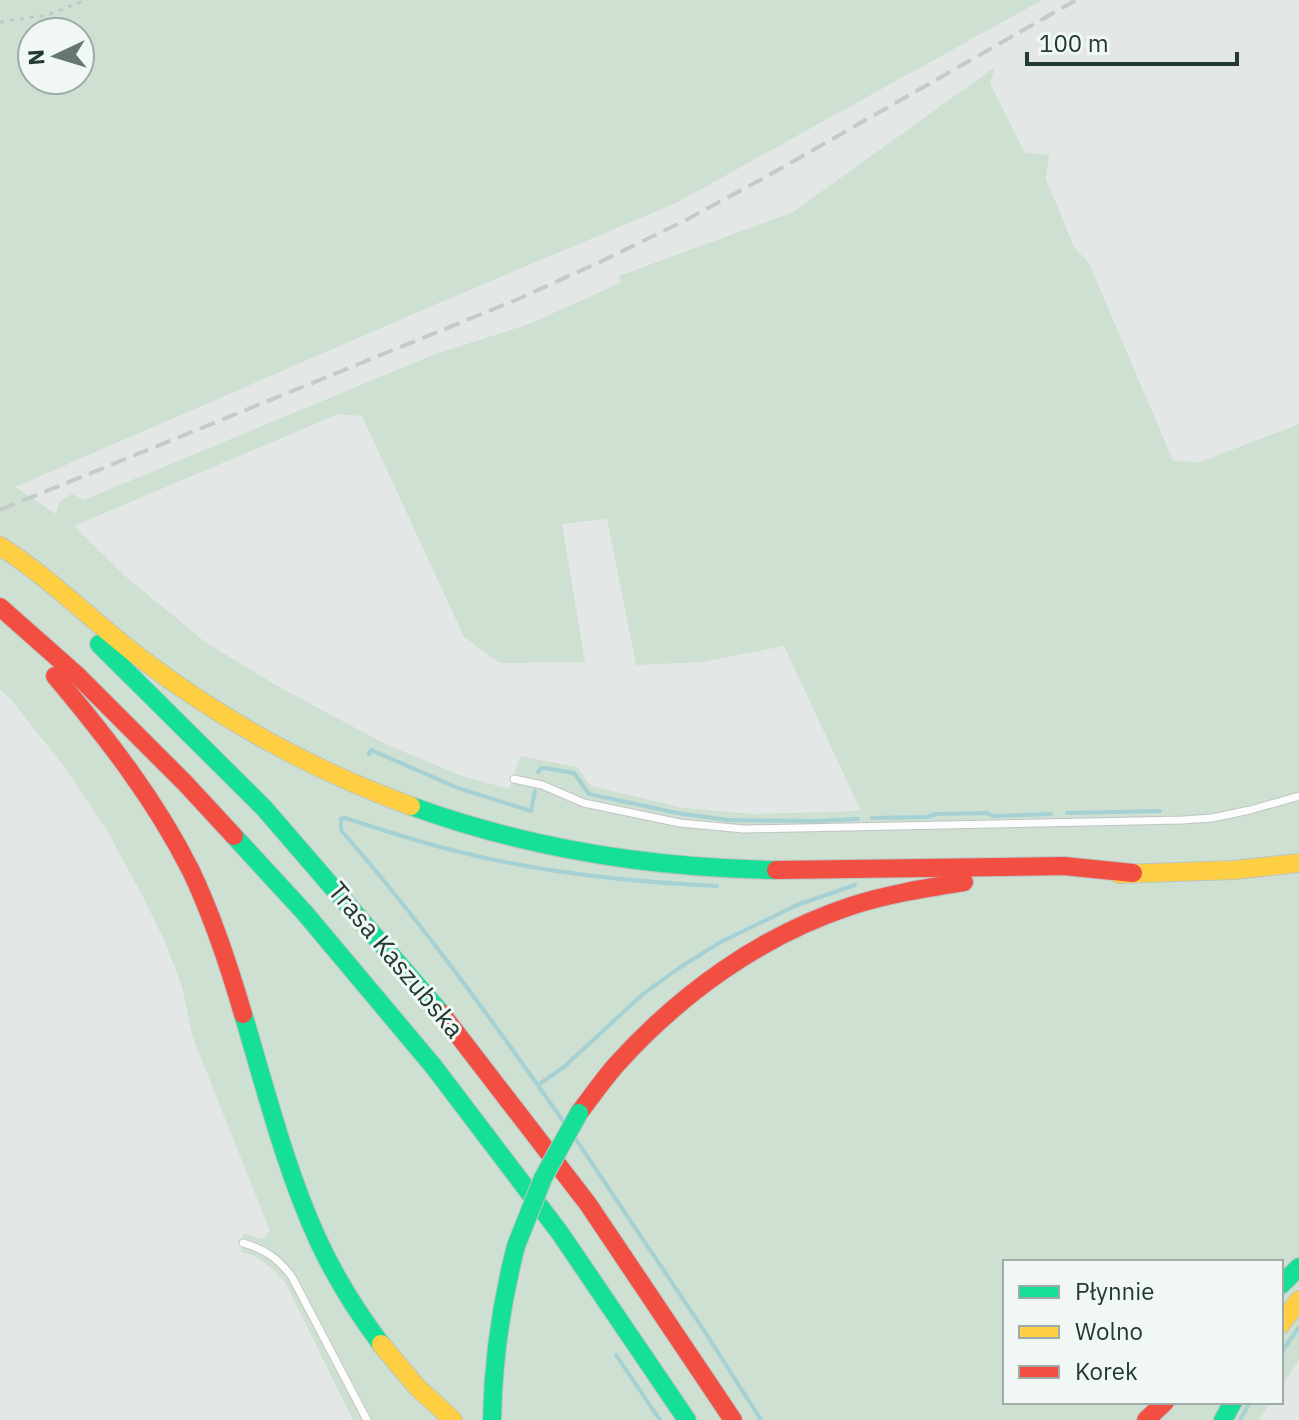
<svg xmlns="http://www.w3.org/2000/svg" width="1299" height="1420" font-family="'IBM Plex Sans',sans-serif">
<rect width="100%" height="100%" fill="#e3e8e6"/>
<path fill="#cde0d2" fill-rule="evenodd" d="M0,0h1042l-366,203 -242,102 -419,182 41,27 3,-12 13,-8 12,6 349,-145 96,-31 91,-41 -1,-7 174,-64 202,-145 -5,16 35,70 24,2 -3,24 28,68 15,16 84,198 27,1 99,-38v936l-18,27v-125h-276v140h266l-12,18h-906l-67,-136c-13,-15 -25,-28 -45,-32l2,-19 19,6 8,-8 -77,-193 -11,-51 -16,-43 -23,-47 -34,-63 -44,-66 -56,-71 -9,-7zM32,32h48v48h-48zM338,414l24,2 102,221 36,26 85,-1 -23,-138 45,-5 29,146 67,-3 81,-16 76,163 -2,2 -104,3 -70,-6 -93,-22 -14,-19 -57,-11 -11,33 -49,-14 -75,-31 -109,-59 -71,-43 -81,-67 -50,-49z"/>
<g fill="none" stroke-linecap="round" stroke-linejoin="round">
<g stroke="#a5d0d4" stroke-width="4">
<path d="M369,754l2,-4 87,38 73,23 4,-20"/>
<path d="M538,772l3,-4h4l29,5 15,21 88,19 50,7 90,1 41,-2"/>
<path d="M1067,813l93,-2"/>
<path d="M872,818l55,-1 9,-3 51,-1 6,3 58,-2"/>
<path d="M538,1085l26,-18 79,-73 39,-28 37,-23 78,-38 58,-20"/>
<path d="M563,1121c-70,-100 -142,-199 -222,-291v-11l4,-1c37,12 74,24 111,33 86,22 174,31 261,35"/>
<path d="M575,1138l130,194 56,88"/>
<path d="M1281,1353l18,-26"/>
<path d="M616,1355l44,65"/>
<path d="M1240,1420l10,-18"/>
</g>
<defs>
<g id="lane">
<path d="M514,779l28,6 42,18 96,20 64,6 439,-9 29,-2 38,-8 49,-14"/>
<path d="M243,1243c22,6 36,16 49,34l75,143"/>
</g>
<g id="fast">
<path d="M99,644l165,164 177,205"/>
<path d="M411,806c118,43 240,62 365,64"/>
<path d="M234,836l70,76 130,155 126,166 127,187"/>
<path d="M243,1014c23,76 42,154 75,226 17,37 39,72 63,104"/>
<path d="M1281,1285l18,-18"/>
<path d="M492,1420c1,-59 9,-116 24,-174"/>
<path d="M1223,1420l10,-18"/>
</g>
<g id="slow">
<path d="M0,546c53,34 94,77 143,114 82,62 172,111 268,146"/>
<path d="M1119,874l115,-4 65,-7"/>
<path d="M1281,1324l18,-24"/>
<path d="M381,1344l36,43 36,33"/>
</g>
<g id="jam">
<path d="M0,607l78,69 107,107 49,53"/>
<path d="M55,676c51,61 100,123 136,195 22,46 38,95 52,143"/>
<path d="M776,870l288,-4 69,7"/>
<path d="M441,1013l147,191 145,216"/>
<path d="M579,1113c12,-16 24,-33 37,-48 64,-71 144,-129 235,-159 37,-12 75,-18 113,-24"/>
<path d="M1146,1420l19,-18"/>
</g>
</defs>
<use href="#lane" stroke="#c0c5c3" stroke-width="9"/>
<use href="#fast" stroke="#bcc4c2" stroke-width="20"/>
<use href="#slow" stroke="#bcc4c2" stroke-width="20"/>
<use href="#jam" stroke="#bcc4c2" stroke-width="20"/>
<path stroke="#c0c8c4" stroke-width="3" stroke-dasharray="4 6" stroke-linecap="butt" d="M0,22l47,-7 40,-15"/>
<use href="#lane" stroke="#fbfcfb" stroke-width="7"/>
<use href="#fast" stroke="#16e098" stroke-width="18"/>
<use href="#slow" stroke="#ffcf43" stroke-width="18"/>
<use href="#jam" stroke="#f24e42" stroke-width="18"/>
<path stroke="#c6cac9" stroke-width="4" stroke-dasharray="16 8" stroke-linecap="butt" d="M0,510l516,-210 86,-39 82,-40 80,-43 312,-178"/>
<defs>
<path id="fast-bridge" d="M516,1246l27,-68 36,-65"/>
</defs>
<use href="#fast-bridge" stroke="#bcc4c2" stroke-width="20" stroke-linecap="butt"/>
<use href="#fast-bridge" stroke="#16e098" stroke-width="18"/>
</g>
<g text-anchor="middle" stroke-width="6" stroke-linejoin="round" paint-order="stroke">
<g font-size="26" fill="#223a32" stroke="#f1f7f4">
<text transform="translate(396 960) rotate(50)" y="9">Trasa Kaszubska</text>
</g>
</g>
<rect x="1003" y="1260" width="280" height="144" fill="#f1f7f4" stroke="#9eaba6" stroke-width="2"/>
<rect x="1019" y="1286" width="40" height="12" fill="#16e098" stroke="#9eaba6" stroke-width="2"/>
<text x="1075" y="1300" font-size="24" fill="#223a32">Płynnie</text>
<rect x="1019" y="1326" width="40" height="12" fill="#ffcf43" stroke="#9eaba6" stroke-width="2"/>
<text x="1075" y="1340" font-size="24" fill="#223a32">Wolno</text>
<rect x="1019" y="1366" width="40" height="12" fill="#f24e42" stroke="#9eaba6" stroke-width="2"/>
<text x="1075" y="1380" font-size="24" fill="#223a32">Korek</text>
<g transform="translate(56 56) rotate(266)"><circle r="38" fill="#f1f7f4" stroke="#9eaba6" stroke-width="2"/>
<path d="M0-6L14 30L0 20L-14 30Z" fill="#667771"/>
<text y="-12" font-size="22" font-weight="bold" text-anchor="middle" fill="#223a32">N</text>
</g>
<path d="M1027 52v12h210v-12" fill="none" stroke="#223a32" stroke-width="4"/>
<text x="1039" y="52" font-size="24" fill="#223a32" stroke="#f1f7f4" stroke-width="6" paint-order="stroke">100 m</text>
</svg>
